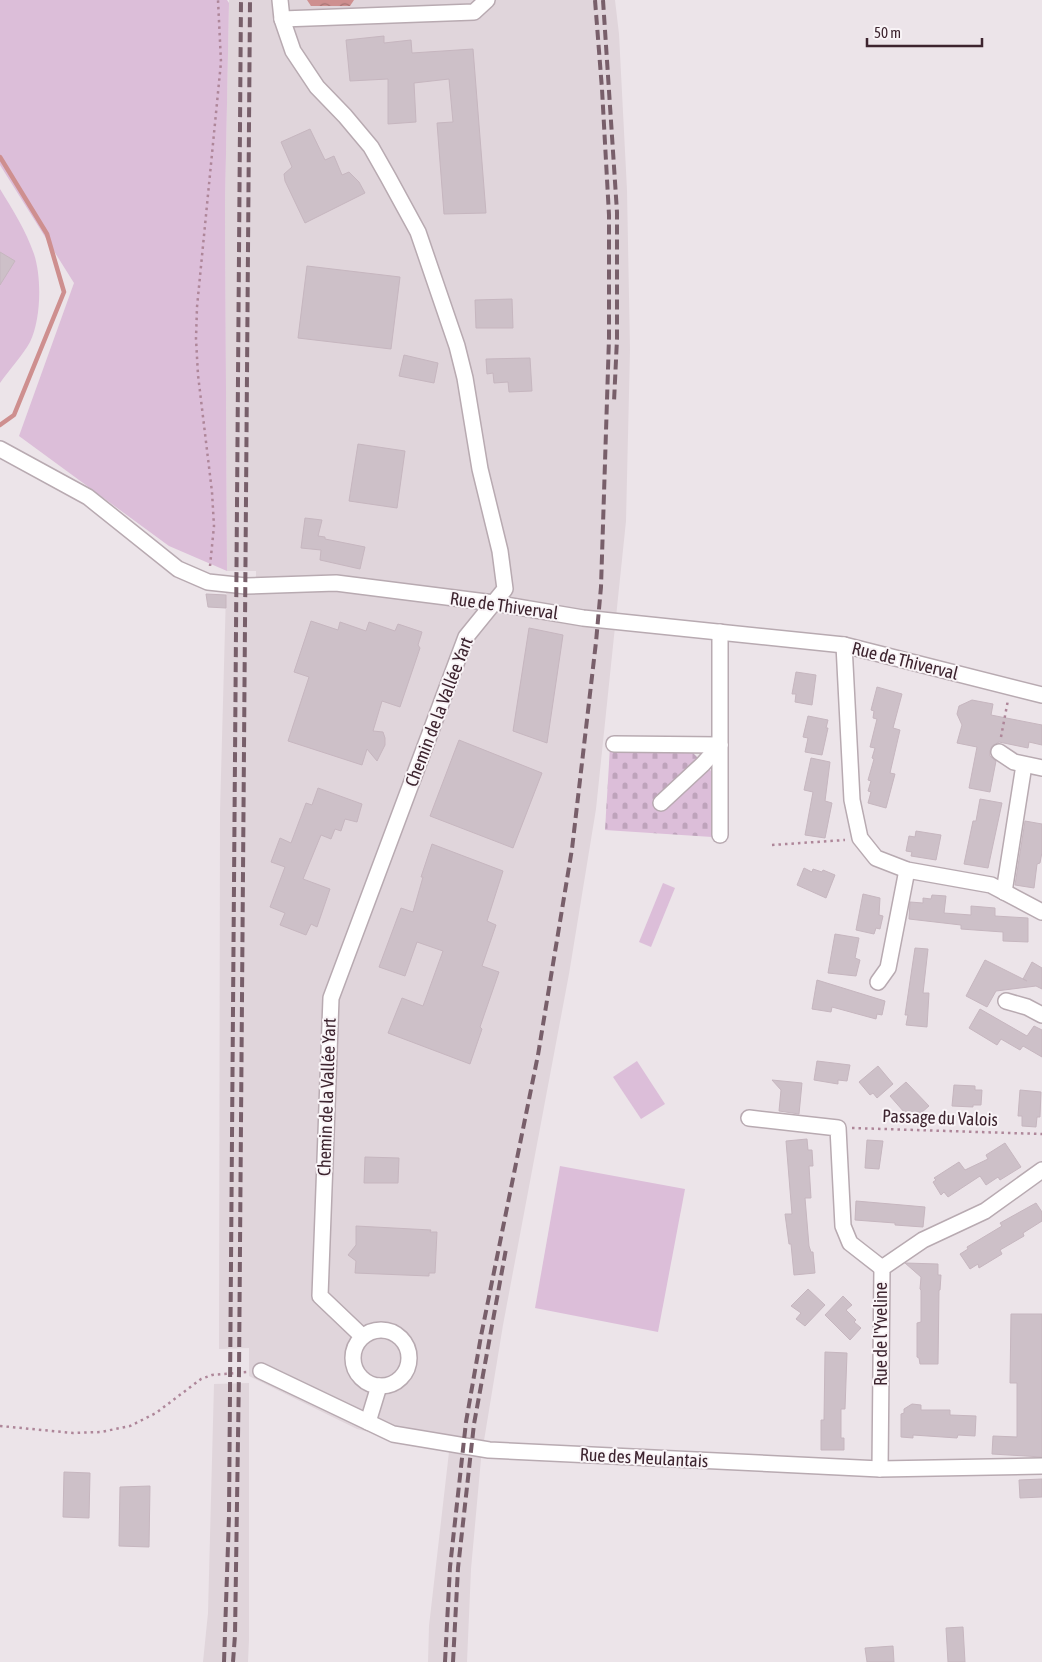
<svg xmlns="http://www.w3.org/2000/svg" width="1042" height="1662" font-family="'Asap Condensed',sans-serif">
<defs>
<pattern id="cemetery-stones" width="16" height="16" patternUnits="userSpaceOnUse" patternTransform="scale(1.25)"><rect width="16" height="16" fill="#dcbed9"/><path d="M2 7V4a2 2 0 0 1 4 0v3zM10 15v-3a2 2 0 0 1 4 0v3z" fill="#bea3bb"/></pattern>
<pattern id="water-waves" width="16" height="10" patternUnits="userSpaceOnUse" patternTransform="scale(1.25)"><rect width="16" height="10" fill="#ce8f8f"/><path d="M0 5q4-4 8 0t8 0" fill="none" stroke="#a87575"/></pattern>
</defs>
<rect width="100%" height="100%" fill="#ece4e9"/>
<g fill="#e0d5db">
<path d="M229,0h386l4,34 8,156 3,160 -4,171 -30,288 -27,165 -66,351 -22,134 -10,110 -4,93h-39l1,-36 20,-174 -92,-23 -108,-53v-28l-30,1 1,-537 6,-220h30v-21h-29l-2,-366z"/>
<path d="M249,1383v257l-1,22h-45l5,-49 6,-229z"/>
</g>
<g fill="#dcbed9">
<path d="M0,0h227l2,3 -4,202 2,366 -58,-25 -150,-110 55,-153 -74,-118z"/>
<path d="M0,189c13,21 26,42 34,65 8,24 7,66 -4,88 -7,13 -21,28 -30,41z"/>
<path d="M663,883l12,5 -24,59 -12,-5z"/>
<path d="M637,1061l28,43 -24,15 -28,-42z"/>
<path d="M560,1166l125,23 -27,143 -123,-24z"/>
</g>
<path fill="url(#cemetery-stones)" d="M610,747l83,6 23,23 -4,61 -107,-7z"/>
<path fill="url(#water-waves)" d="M307,0h47l-4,6h-39z"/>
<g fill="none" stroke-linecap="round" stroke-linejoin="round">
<path stroke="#ce8f8f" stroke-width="4.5" d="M0,157l47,77 17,58 -50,123 -14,10"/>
</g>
<g fill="#cdc0c8" stroke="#c6b6bf">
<path d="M384,36v7l27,-3 1,13 61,-4 13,164 -42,1 -7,-91 16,-1 -4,-43 -35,4 2,39 -28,2v-45l-38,2 -4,-41z"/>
<path d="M310,129l15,31 9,-4 8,19 7,-3 10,10 6,11 -60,30 -20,-42 -1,-7 8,-7 -11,-25z"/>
<path d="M0,252l15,9 -15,24z"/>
<path d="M307,266l93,11 -9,72 -93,-11z"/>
<path d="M512,299l1,29h-37l-1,-28z"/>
<path d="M404,355l34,8 -4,20 -35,-7z"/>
<path d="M530,358l2,33 -23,1 -1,-10 -14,1 -1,-10 -6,1 -1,-15z"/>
<path d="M358,444l47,7 -8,57 -48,-7z"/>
<path d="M305,518l17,2 -4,16 7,1v2l40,8 -5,22 -40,-9 1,-10 -20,-2z"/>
<path d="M206,594l20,1v13l-18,-1z"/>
<path d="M311,621l27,9 2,-8 26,9 3,-9 26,9 3,-7 24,8 -4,13 2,3 -20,59 -18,-6 -9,30 10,1 2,6v7l-8,16 -10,-12 -5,16 -74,-24 21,-64 -15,-5z"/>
<path d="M529,628l34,7 -16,108 -34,-12z"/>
<path d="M796,672l20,3 -4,30 -17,-3 1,-8h-4z"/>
<path d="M877,687l25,7 -9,34 7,2 -10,43 5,1 -9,34 -18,-5 3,-11 -3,-1 3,-10 -3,-1 6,-21 -2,-1 3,-10 -5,-1 7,-28 -4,-1 1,-7 -3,-1z"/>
<path d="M972,700l21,4 -2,11 51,10v20l-13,-3 -1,6 -29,-6 -7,4 -2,5v5l6,5 -6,31 -21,-4 8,-41 -20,-4 5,-18 -5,-11 2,-8z"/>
<path d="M808,716l20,4 -2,8h2l-6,27 -17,-3 3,-14 -5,-1z"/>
<path d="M459,740l83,33 -29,75 -83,-32z"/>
<path d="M811,758l19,4 -5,39 7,2 -7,35 -20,-3 8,-43 -9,-2z"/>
<path d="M318,788l44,16 -5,18 -12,-3 -4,12 -6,-2 -4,10 -10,-4 -18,44 27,10 -13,38 -6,-3 -5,11 -26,-10 5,-12 -15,-6 15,-40 -14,-5 9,-24 11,5 15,-40 6,2z"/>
<path d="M980,799l22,4 -14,65 -24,-4 9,-43h3z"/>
<path d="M1025,821l17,3v28l-2,11 -3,1 -3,24 -19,-3z"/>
<path d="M916,831l25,4 -5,25 -25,-4 1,-4 -6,-1 3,-15 6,1z"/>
<path d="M432,844l71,27 -16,50 9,4 -14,41 17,6 -19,55 2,2 -12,35 -82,-31 14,-35 21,8 20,-55 -26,-9 -12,34 -26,-9 22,-59 12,4 10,-35h-2z"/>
<path d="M804,868l8,4 1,-3 9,3 1,-2 12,5 -9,23 -29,-13z"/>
<path d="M863,894l17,4 -1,17 4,1 -3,13 -4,-1 -2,6 -18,-4z"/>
<path d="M932,895l14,1 -2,17 27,2v-9l24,2v8l33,2v24l-25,-1v-9l-42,-3v-4l-52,-6 1,-17 13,1v-5l8,1z"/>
<path d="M835,934l24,4 -4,20 5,2 -4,16 -28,-3z"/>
<path d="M915,948l13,1 -5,44h6l-2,34 -21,-2 2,-10h-3z"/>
<path d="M985,960l42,21 -4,-2 9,-17 10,6v21l-6,-3 -40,5 -9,16 -21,-11z"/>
<path d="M817,980l68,21 -3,14 -5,-1 -1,5 -44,-12 -1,5 -19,-3z"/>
<path d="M980,1009l47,27 7,-10 8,4v27l-19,-11 -3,4 -19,-11 -4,6 -28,-17z"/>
<path d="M817,1061l33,4 -3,16 -9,-1v4l-24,-4z"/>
<path d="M878,1066l15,18 -16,14 -4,-5 -3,2 -11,-13z"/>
<path d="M772,1080l30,3 -3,31 -20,-3 2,-21z"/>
<path d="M906,1082l23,24 -17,15 -22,-25z"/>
<path d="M954,1085l21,1v4h7l-1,15h-8v2l-21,-1z"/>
<path d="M1020,1090l21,2 -1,25h-3l-1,10 -14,-1v-10h-4z"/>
<path d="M807,1139l1,11h4l1,16h-4l2,32h-6l4,48 2,6h2l2,21 -21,2 -3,-31h-2l-4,-30h7l-6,-73z"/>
<path d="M867,1140l16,1 -4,28 -14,-1z"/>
<path d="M1005,1143l16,24 -21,13 -2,-3 -12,8 -6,-9 -32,21 -4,-5 -3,3 -8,-13 3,-2 -2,-2 25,-16 6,8 23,-11 -2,-4z"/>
<path d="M365,1157l34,1 -1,25h-34z"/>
<path d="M856,1201l69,6 -2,20 -28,-2v-2l-40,-3z"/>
<path d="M1036,1203l6,9v9l-19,12 1,3 -24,14 2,4 -23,14 -1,-4 -8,5 -10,-15 8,-5 -1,-2 35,-21 -2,-3z"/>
<path d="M356,1226l75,4 -1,2h7l-2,41h-6v3l-74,-3 1,-12 -8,-6 8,-10z"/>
<path d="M905,1263l33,1v11h3l-1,15h-1l-1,74h-18l-1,-6 -2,-1v-34l4,-1v-32l-1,-1 1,-12z"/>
<path d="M808,1289l17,16 -20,21 -9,-7 5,-6 -10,-7z"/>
<path d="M843,1296l9,9 -6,5 10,10 -2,2 7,6 -11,12 -25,-25z"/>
<path d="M1011,1314h31v143l-50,-3 1,-18 24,1v-54h-7z"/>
<path d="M825,1352l22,1 -2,56h-4v29h3v12h-23v-30h3z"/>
<path d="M912,1404l9,1v5h29v5l26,1 -1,20 -17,-1 -1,3 -44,-3v3l-12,-1v-23l3,-1v-4z"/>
<path d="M64,1472l26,1 -1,45 -26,-1z"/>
<path d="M1042,1479v18l-22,1 -1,-18z"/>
<path d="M150,1486l-1,61 -30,-1 1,-59z"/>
<path d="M963,1627l2,35h-17l-2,-34z"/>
<path d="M893,1646l1,16h-27l-2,-14z"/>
</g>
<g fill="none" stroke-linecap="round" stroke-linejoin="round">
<defs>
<g id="minor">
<path d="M280,0l2,19 11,32 24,36 28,29 26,31 17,30 30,55 39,114 8,32 15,91 20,82 5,38 -39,48 -135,361 -11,298 42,40"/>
<path d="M282,19l192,-7 13,-12"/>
<path d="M0,449l88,48 90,72 30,13 38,4 90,-3 158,20 89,15 261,27 198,50"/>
<path d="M844,645l8,155 8,38 16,20 31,12 84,15 51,27"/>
<path d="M614,744l106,1"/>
<path d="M999,752l15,10 28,6"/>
<path d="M661,803l42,-39 17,-19"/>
<path d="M720,835v-203"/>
<path d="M1004,892l20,-127"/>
<path d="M878,982l10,-14 19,-98"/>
<path d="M1006,1001l21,6 15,8"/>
<path d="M749,1118l89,10 5,98 7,17 32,25"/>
<circle cx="381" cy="1358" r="28"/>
<path d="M261,1371l132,63 96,16 391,19 162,-3"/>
<path d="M368,1422l11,-36"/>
<path d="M880,1469l2,-201 41,-28 62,-29 57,-41"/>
</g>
</defs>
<use href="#minor" stroke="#b8aab1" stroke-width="18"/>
<g stroke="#ae8699" stroke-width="2.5" stroke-dasharray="2.5 4" stroke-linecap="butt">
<path d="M210,566l4,-40 -2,-34 -14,-117 -2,-36 1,-32 24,-245 -3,-62"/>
<path d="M1001,737l7,-37"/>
<path d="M772,845l73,-5"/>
<path d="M852,1128l190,6"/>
<path d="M0,1426l73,7 28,-1 29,-6 26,-13 45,-34 11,-4 35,-3"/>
</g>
<use href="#minor" stroke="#fff" stroke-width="15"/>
<g stroke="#785f6a" stroke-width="4" stroke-dasharray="10 5" stroke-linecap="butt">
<path d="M603,0l14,212v127l-3,63"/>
<path d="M224,1662l5,-146 12,-1516"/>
<path d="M233,1662l2,-27 4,-263 11,-1372"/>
<path d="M445,1662l5,-95 16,-145 15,-86 57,-281 34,-206 24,-207 5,-55 8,-249v-123l-7,-126 -7,-89"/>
<path d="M453,1662l5,-94 16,-144 32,-175"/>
</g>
</g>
<g text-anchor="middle" stroke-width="4" stroke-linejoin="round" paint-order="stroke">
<g font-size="18" fill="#3d242f" stroke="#f9f4f7">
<text transform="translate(504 606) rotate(8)" y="6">Rue de Thiverval</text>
<text transform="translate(905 661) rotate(14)" y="6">Rue de Thiverval</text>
<text transform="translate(439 712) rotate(-69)" y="6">Chemin de la Vallée Yart</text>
<text transform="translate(327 1097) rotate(-88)" y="6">Chemin de la Vallée Yart</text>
<text transform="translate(940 1118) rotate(2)" y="6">Passage du Valois</text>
<text transform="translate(881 1334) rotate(-90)" y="6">Rue de l'Yveline</text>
<text transform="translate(644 1458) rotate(3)" y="6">Rue des Meulantais</text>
</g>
</g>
<path d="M867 38v8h115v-8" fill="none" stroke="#3d242f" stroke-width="2.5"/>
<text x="874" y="38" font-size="15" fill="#3d242f" stroke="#f9f4f7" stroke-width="4" paint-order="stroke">50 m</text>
</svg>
